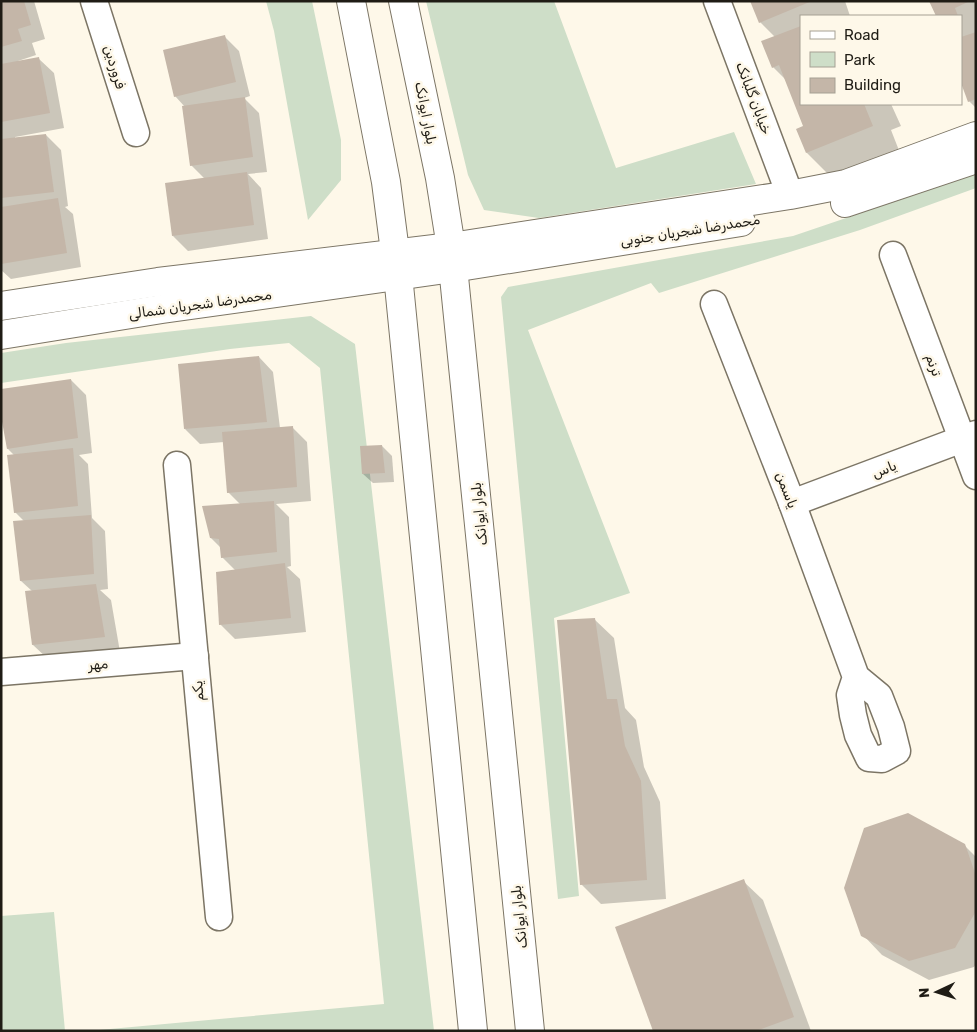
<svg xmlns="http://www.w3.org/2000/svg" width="977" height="1032" font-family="Rubik,'Noto Naskh Arabic',sans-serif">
<rect width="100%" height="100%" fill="#fef8e9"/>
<g fill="#cedec8">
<path d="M266,1h46l29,139v40l-33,40 -34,-189z"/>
<path d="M426,1h128l62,167 118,-36 22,52 -217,34 -55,-8 -16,-35z"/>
<path d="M976,174v14l-116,42 -201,63 -8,-10 -123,47 102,263 -76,25 25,278 -21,3 -57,-602 7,-10 285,-51z"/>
<path d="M311,316l44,28 79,687h-346l296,-27 -64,-636 -31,-25 -59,6 -229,34v-30l65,-10z"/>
<path d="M54,912l11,119h-64v-115z"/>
</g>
<g fill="#0003">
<path d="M1,1h33l11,38 -13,4 4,12 -18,6 1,1 20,-3 15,14 10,55 -49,9v2l31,-4 15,15 7,56 -3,1 8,7 8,53 -70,12 -10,-9z"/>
<path d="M752,1h93l5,15h-49v88h90l10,22 -10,4 9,23 -66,27 -27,-27 -10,-23 8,-3 -19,-47 -13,-13 2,-30 -15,-15z"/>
<path d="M930,1h46v107l-7,-7 -8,-21v-64h-24z"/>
<path d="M225,37l14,14 11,45 -6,2 15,15 8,59 -19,2 13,14 7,51 -80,12 -15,-15 32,-57 -14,-14 -6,-58 -10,-11z"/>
<path d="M259,357l14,15 7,56 12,-1 15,15 4,59 -35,3 13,13 2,49 -4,1 13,12 6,53 -71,7 -15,-15 16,-53 -14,-14 -1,-9 -10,-10 30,-33 -13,-13 -4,-50 -24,2 -15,-15z"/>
<path d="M71,380l15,15 6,58 -13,2 9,9 4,54 13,13 3,58 -8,1 11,10 9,52 -72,7 -15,-14 -1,-54 -11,-10 3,-60 -9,-9 -1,-57 -6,-6 -7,-41z"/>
<path d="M382,446l10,10 2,26 -21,1 -10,-9z"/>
<path d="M594,619l20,19 11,70 11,12 8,47 16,35 6,97 -65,5 -20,-20z"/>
<path d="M964,845l12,12v107l-2,3 -45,13 -47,-25 -19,-20z"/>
<path d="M743,881l20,19 48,131h-156z"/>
</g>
<g fill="#c4b6a8">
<path d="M1,1h23l7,24 -13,4 4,12 -21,6z"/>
<path d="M750,1h62l-53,22z"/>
<path d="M929,1h41l-15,7 3,8h-22z"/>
<path d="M801,26v78h63l9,22 -67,27 -10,-24 7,-3 -24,-61 -7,3 -11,-27z"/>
<path d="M976,32v67l-8,3 -7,-19v-46z"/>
<path d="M225,35l11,47 -62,15 -11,-47z"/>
<path d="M39,57l11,56 -49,9v-58z"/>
<path d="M245,97l8,60 -63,9 -8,-60z"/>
<path d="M46,134l8,58 -53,6v-59z"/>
<path d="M247,172l7,53 -82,11 -7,-53z"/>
<path d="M58,198l9,55 -66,11v-57z"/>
<path d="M259,356l8,66 -83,7 -6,-65z"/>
<path d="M71,379l7,59 -71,11 -6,-33v-27z"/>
<path d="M293,426l4,61 -70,6 -5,-61z"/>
<path d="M382,445l3,28 -23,1 -2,-28z"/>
<path d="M73,448l5,58 -64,7 -7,-58z"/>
<path d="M274,501l3,51 -56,6 -2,-19 -9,-1 -8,-32z"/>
<path d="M91,515l3,59 -74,7 -7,-60z"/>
<path d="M285,563l6,55 -72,7 -3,-53z"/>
<path d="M96,584l9,53 -73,8 -7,-54z"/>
<path d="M595,618l12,81h10l8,47 16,35 6,99 -67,5 -23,-265z"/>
<path d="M908,813l57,31 11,32v35l-21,37 -46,13 -48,-25 -17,-48 20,-60z"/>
<path d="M744,879l50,138 -38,14h-103l-38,-104z"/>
</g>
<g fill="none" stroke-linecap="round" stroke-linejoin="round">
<defs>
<g id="street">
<path d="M94,1l42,132"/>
<path d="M717,1l73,194"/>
<path d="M893,255l83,221"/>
<path d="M714,304l78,199 64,174 -6,18 3,20 5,20 11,23 13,1 15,-8 -6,-24 -12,-31 -23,-19"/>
<path d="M177,465l42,452"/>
<path d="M792,503l184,-69"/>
<path d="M1,672l194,-16"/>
</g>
<g id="secondary">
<path d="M351,1l35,181 12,93 75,756"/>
<path d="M403,1l37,177 11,69 79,784"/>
<path d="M845,203l131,-44"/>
<path d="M1,306l157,-24 293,-35 339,-52 56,-11 130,-48"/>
<path d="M1,335l161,-26 291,-41 288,-46"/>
</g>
</defs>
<use href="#street" stroke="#7c7565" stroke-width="29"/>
<use href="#secondary" stroke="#7c7565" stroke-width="30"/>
<use href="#street" stroke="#fff" stroke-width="26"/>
<use href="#secondary" stroke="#fff" stroke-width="28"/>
</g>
<g text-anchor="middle" stroke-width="5" stroke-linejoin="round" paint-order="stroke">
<g font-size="14" fill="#1f1c15" stroke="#fef8e9">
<text transform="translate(115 67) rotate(73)" y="5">فروردین</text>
<text transform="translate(754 98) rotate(69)" y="5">خیابان گلبانک</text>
<text transform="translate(426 113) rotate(79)" y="5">بلوار ایوانک</text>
<text transform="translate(690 230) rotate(-9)" y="5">محمدرضا شجریان جنوبی</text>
<text transform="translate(200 304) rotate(-8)" y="5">محمدرضا شجریان شمالی</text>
<text transform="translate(934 365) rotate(70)" y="5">ترنم</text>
<text transform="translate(884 469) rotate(-21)" y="5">یاس</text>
<text transform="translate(787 490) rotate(69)" y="5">یاسمن</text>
<text transform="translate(479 514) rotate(-96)" y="5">بلوار ایوانک</text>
<text transform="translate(98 664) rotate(-5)" y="5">مهر</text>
<text transform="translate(198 691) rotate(-95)" y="5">یکم</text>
<text transform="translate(519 917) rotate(-96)" y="5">بلوار ایوانک</text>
</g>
</g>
<rect width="977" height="1032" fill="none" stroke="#1f1c15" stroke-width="5"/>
<rect x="800" y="15" width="162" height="90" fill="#fef8e9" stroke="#a5a094"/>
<rect x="810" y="31" width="25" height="8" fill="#ffffff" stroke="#a5a094"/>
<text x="844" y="40" font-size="15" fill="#1f1c15">Road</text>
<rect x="810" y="52" width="25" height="15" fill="#cedec8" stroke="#a5a094"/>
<text x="844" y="65" font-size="15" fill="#1f1c15">Park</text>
<rect x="810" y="78" width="25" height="15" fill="#c4b6a8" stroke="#a5a094"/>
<text x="844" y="90" font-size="15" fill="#1f1c15">Building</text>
<g transform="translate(937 992) rotate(266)" stroke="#fef8e9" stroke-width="4" paint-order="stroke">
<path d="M0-4L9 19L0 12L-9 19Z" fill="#1f1c15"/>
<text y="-8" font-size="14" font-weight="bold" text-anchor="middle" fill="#1f1c15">N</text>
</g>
</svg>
